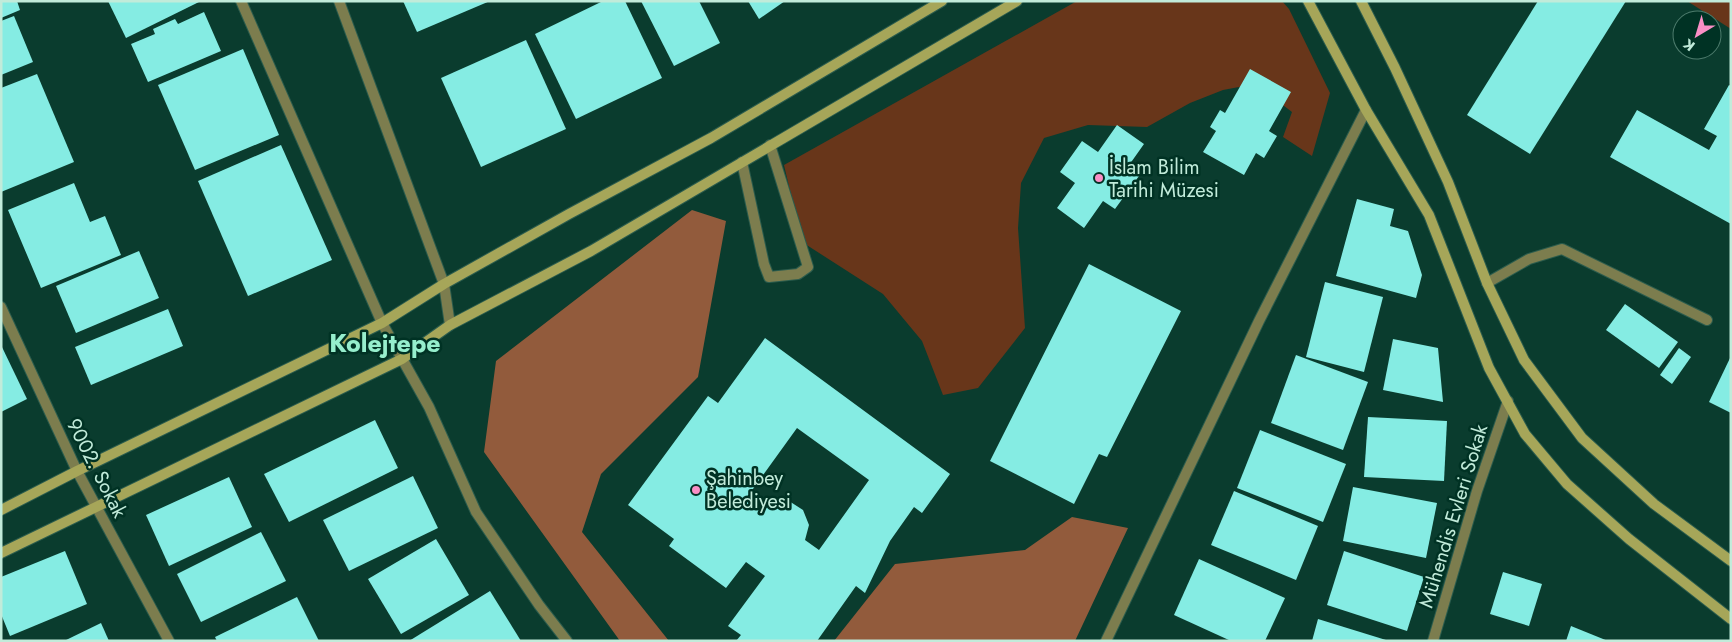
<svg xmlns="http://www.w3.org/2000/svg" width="1732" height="642" font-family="Jost,sans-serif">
<rect width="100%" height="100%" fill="#0a3c2e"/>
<g fill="#68361a">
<path d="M1077,1h205l7,8 41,84 -18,63 -29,-19 9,-25 -37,-28 -32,6 -33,13 -43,24 -59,-2 -44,13 -23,45 -3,45 7,100 -47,60 -35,7 -21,-54 -39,-47 -81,-52 -18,-77z"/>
<path d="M1687,1h44v28z"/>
</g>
<g fill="#925b3c">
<path d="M692,210l34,11 -28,156 -97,97 -19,58 87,109h-49l-136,-189 12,-91z"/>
<path d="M1072,517l56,11 -53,113h-241l61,-77 130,-14z"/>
</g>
<g fill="#85ece3" fill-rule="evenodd">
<path d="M1,1h16l3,9 -19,8z"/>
<path d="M108,1h93l-75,37z"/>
<path d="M403,1h87l-73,31z"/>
<path d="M603,1h22l37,77 -86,41 -41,-85z"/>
<path d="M641,1h58l21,42 -46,23z"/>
<path d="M748,1h37l-26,18z"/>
<path d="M1538,1h88l-96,153 -63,-39z"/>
<path d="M204,12l17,39 -73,31 -17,-38 24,-10 -2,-5 22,-10 3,5z"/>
<path d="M14,16l19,46 -32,13v-54z"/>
<path d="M526,40l40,89 -85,38 -40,-89z"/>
<path d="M243,49l36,86 -84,35 -37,-85z"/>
<path d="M1250,69l41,23 -22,39 8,5 -13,22 -8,-5 -12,22 -41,-23 13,-21 -6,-4 10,-17 5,3z"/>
<path d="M37,74l37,88 -73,30v-104z"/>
<path d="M1729,85l2,1v138l-121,-67 27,-47 72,40 8,-14 -13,-7z"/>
<path d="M1117,125l27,19 -17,24 12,8 -24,33 -12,-8 -19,27 -27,-20 18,-25 -15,-11 22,-31 16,11z"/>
<path d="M281,145l51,115 -84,36 -50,-115z"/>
<path d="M74,183l16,39 15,-6 16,39 -80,33 -33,-78z"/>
<path d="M1357,199l37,10 -4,17 18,5 14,44 -6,23 -80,-22z"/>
<path d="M139,251l20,47 -83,35 -20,-47z"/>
<path d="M1089,264l92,47 -74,146 -8,-3 -25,50 -84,-43z"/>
<path d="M1325,282l58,15 -19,75 -58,-15z"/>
<path d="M1625,304l53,38 -19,26 -53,-38z"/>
<path d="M168,309l15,37 -92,39 -16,-38z"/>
<path d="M765,338l185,136 -28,39 -8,-6 -24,34 -25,52 -9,-7 -39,55h-81l5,-6 -13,-9 37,-50 -19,-14 -20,26 -57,-42 5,-7 -46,-34 80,-109 10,7zM797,428l72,52 -50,70 -14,-10 4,-15 -6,-15 -14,-9 -15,1 -13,10 -16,-12z"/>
<path d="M1393,339l45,9 5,54 -60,-12z"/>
<path d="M1,345l26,54 -26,13z"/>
<path d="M1679,348l12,9 -19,27 -12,-9z"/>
<path d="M1296,355l72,27 -25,68 -72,-27z"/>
<path d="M1731,356v57l-22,-11z"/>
<path d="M1368,417l79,4 -3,60 -80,-4z"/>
<path d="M375,420l23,48 -109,54 -25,-48z"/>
<path d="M1260,430l86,34 -23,58 -86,-34z"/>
<path d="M413,476l25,52 -89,43 -26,-51z"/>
<path d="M229,477l23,50 -83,39 -23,-51z"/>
<path d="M1353,487l84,16 -11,55 -83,-17z"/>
<path d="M1234,491l84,35 -22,54 -85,-35z"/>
<path d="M261,532l25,49 -85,41 -24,-48z"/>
<path d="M436,539l33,56 -68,39 -33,-55z"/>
<path d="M65,551l22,53 -77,32 -9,-22v-37z"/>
<path d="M1344,551l80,26 -17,54 -80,-26z"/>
<path d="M1199,559l86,39 -20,43h-34l-57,-26z"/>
<path d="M1503,572l39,12 -13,42 -39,-12z"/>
<path d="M490,591l31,50h-112z"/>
<path d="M297,597l22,44h-102l-2,-4z"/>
<path d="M1318,619l68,21v1h-74z"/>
<path d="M101,623l8,18h-45z"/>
<path d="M1571,626l37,15h-42z"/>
</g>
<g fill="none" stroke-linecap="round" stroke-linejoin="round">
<defs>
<g id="lane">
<path d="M742,162l22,102 5,13 29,-3 10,-7 -38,-122"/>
<path d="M1487,283l42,-24 33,-10 145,71"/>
</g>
<g id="street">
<path d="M241,1l141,322 47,84 47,105 63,93 28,36"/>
<path d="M339,1l105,283 6,41"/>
<path d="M1,307l76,164 92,170"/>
<path d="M1106,641l153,-320 107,-211"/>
<path d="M1433,641l44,-150 31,-90"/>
</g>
<g id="secondary">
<path d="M1308,1l58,109 63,105 60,153 36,66 42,50 62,55 102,80"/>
<path d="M1361,1l34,67 53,114 39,101 37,77 58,78 72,66 77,57"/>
<path d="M1,510l76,-39 305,-148 62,-39 125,-70 142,-76 231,-137"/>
<path d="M1,553l401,-194 48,-34 141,-74 426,-250"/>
</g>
</defs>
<use href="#lane" stroke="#2b5c4d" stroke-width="12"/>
<use href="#street" stroke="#2b5c4d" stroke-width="12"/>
<use href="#secondary" stroke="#2b5c4d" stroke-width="12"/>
<use href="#lane" stroke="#7c7d4e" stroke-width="10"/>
<use href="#street" stroke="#7c7d4e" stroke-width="10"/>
<use href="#secondary" stroke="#a6a659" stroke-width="10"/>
</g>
<g fill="#fa8fc6" stroke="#003224" stroke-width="2">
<circle cx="1099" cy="178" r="5"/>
<circle cx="696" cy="490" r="5"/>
</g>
<g text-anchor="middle" stroke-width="5" stroke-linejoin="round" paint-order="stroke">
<g font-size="20" fill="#c1ebda" stroke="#003224" text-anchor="start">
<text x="1109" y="174">İslam Bilim<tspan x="1109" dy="23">Tarihi Müzesi</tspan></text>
<text x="706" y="485">Şahinbey<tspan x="706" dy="23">Belediyesi</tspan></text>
</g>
<g font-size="20" fill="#c1ebda" stroke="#003224">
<text transform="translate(97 468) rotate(63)" y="7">9002. Sokak</text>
<text transform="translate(1453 516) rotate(-73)" y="7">Mühendis Evleri Sokak</text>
</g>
<g font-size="25" font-weight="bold" fill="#96eecd" stroke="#003224">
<text x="385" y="352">Kolejtepe</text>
</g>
</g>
<rect width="1732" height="642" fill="none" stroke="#c1ebda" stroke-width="5"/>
<g transform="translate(1697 35) rotate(218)"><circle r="24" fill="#003224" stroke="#4d7c6d"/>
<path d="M0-4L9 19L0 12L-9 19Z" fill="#fa8fc6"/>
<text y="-8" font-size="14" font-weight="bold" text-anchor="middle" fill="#c1ebda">K</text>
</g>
</svg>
